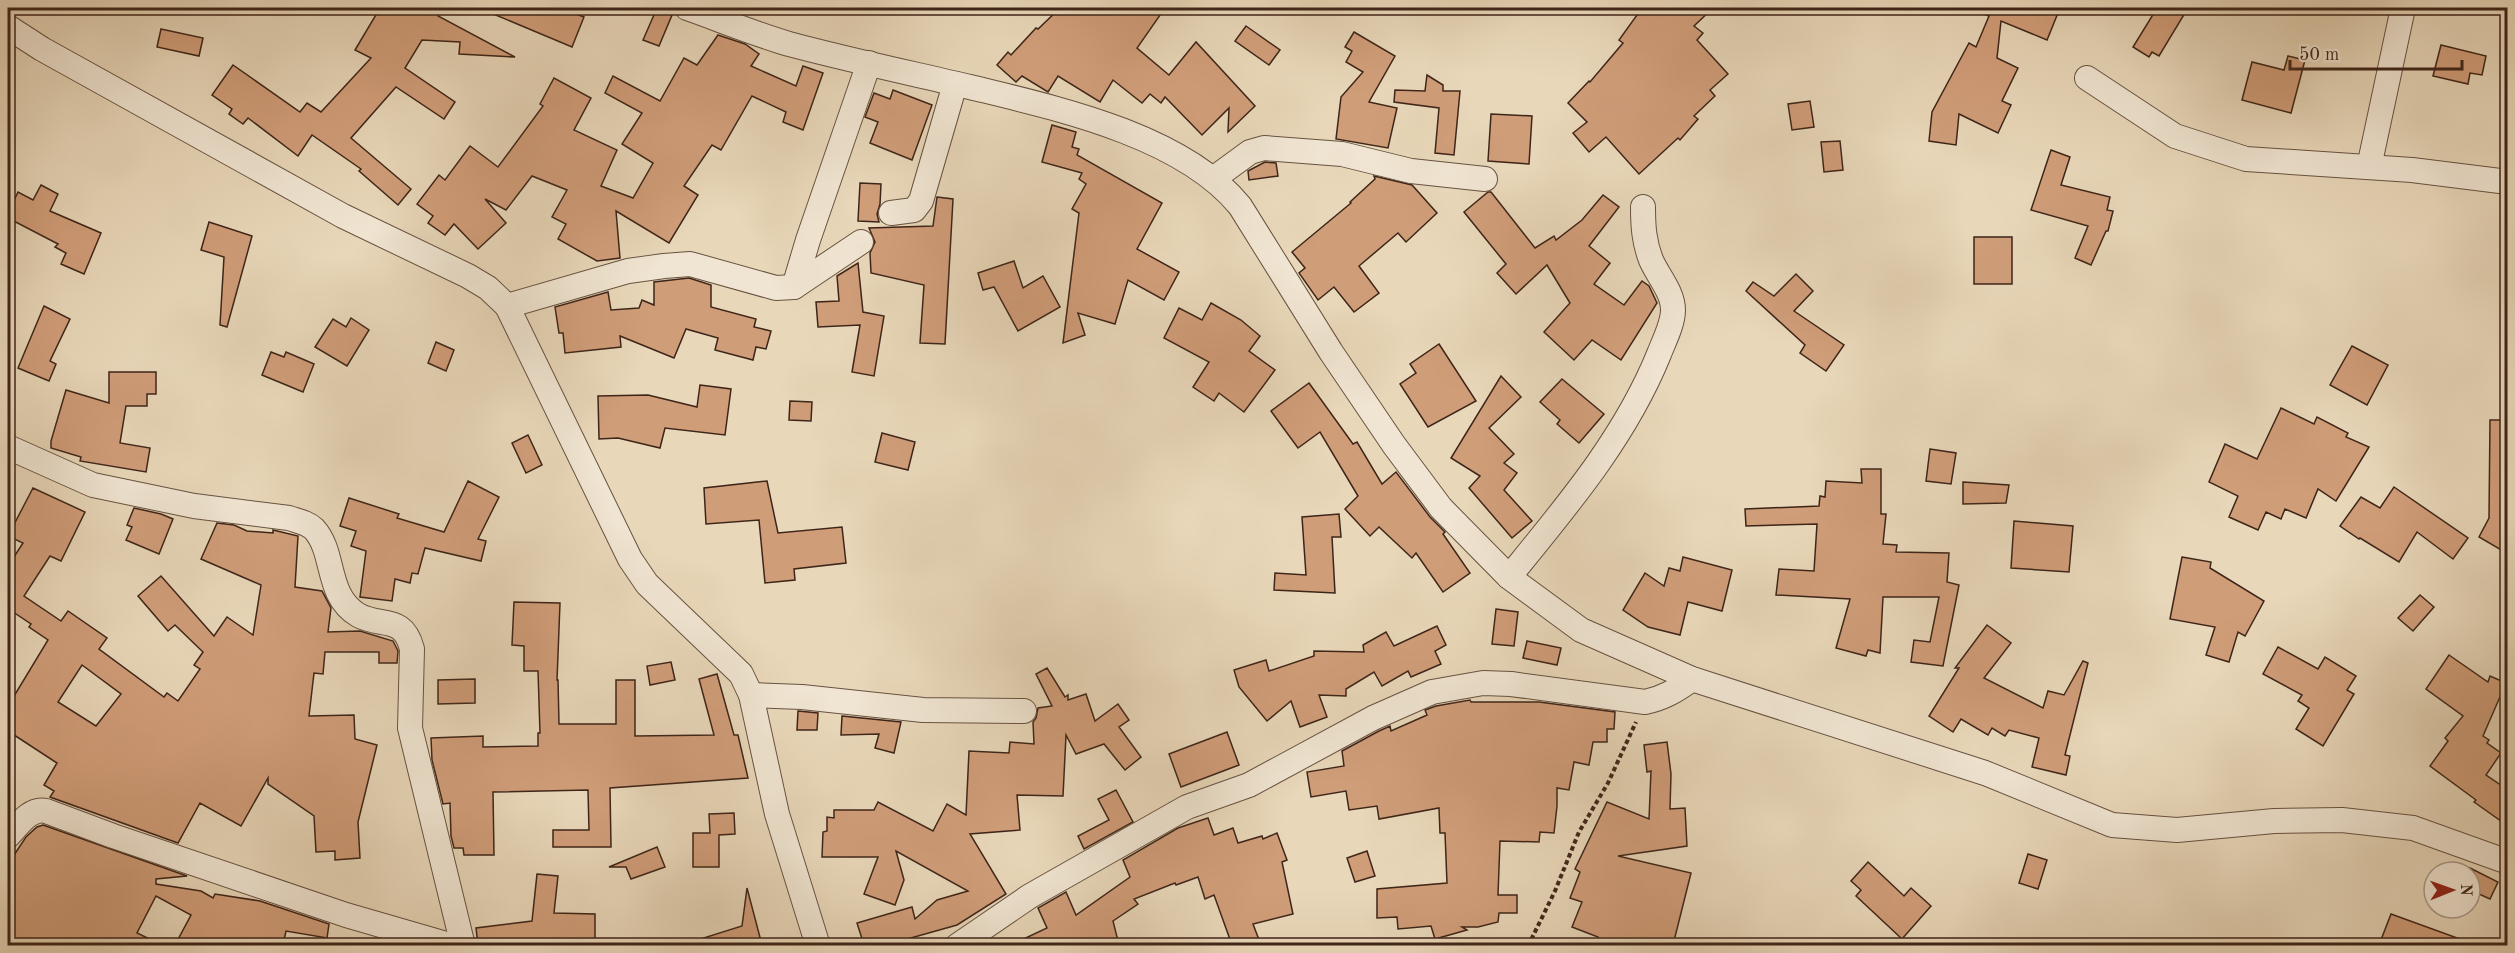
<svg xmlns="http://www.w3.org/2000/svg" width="2515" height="953" font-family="'Old Standard TT',serif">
<rect width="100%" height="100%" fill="#e8d7b9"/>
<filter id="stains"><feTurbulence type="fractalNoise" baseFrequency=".00333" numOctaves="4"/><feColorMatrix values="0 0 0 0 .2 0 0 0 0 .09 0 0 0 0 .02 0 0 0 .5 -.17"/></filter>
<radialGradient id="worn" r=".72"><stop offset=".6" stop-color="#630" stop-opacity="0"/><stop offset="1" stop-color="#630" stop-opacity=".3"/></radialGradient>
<g fill="#d09d79" stroke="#3e2519" stroke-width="1.5" fill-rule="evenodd">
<path d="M380,8h62l-4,8 77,41 -56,-3 1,-12 -38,-2 -17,28 50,34 -11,17 -48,-32 -45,51 60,51 -13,16 -39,-34 2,-2 -49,-34 -14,21 -50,-38 -5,6 -14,-10 3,-5 -20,-14 21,-30 67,47 7,-9 14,9 50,-54 -16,-8z"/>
<path d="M479,8h100l-3,6 8,3 -12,30z"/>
<path d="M657,8l15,7 -13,31 -16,-6z"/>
<path d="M1060,8h105l-28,40 32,27 27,-33 59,64 -27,26 1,-24 -27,27 -37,-38 -4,6 -11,-9 -8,9 -29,-23 -13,22 -42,-26 -10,16 -26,-16 -6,6 -19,-17 11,-13 3,3 25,-27 2,1z"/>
<path d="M1642,8h71l-19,18 9,7 -6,7 31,34 -18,16 5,6 -21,20 4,3 -18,21 -2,-2 -39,36 -33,-37 -17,15 -16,-19 14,-11 -19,-19 21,-22 1,1 33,-39 -4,-3z"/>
<path d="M1969,8h91l-13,32 -46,-19 -4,37 21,10 -16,33 9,4 -13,28 -39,-19 -3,31 -27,-4 3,-29 37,-69 7,4 13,-31z"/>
<path d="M2157,8h31l-29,48 -7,-4 -3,5 -16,-10z"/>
<path d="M1246,26l34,24 -11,15 -34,-24z"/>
<path d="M161,29l42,9 -4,18 -42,-9z"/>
<path d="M1354,32l41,24 -26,46 28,6 -9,40 -52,-9 5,-42 22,-25 -17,-10 6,-11 -7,-4z"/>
<path d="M718,35l27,9 14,10 -8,12 45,20 7,-20 20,7 -20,57 -20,-8 3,-10 -34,-16 -31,54 -9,-5 -28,41 14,9 -29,48 -53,-32 4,47 -23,3 -39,-22 8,-15 -14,-7 15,-27 -35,-14 -26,34 -21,-11 21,24 -28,26 -24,-25 -9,11 -17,-12 5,-7 -16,-12 22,-29 6,5 25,-34 28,21 45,-61 -3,-2 14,-26 37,20 -17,32 43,20 -16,36 32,12 20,-35 -31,-19 20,-31 -37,-20 8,-17 47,25 24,-43 13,7z"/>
<path d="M2441,45l45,11 -4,19 -12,-2 -2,11 -35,-8z"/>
<path d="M2288,56l17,4 -14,53 -49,-13 10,-38 32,8z"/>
<path d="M1427,75l16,10v6h17l-6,64 -19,-2 4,-45 -45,-6 1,-12 30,1z"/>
<path d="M893,90l39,15 -20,55 -42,-17 8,-21 -13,-5 9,-24 16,6z"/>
<path d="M1810,101l4,26 -22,3 -4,-26z"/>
<path d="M1491,114l41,2 -3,48 -41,-3z"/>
<path d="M1052,125l24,7 -4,15 7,2 -2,6 85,48 -25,46 42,23 -15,28 -36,-20 -13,44 -37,-11 7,22 -22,8 16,-130 -7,-4 14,-25 -7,-5 3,-6 -40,-11z"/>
<path d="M1840,141l3,29 -19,2 -3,-30z"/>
<path d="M2051,150l19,7 -9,28 49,12 -3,13 6,1 -5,20h-2l-15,34 -16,-7 13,-32 -57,-16z"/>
<path d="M1265,162l11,1 2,13 -29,4 -1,-9z"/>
<path d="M1374,176l38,9 25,28 -31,29 -8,-9 -39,33 20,27 -25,19 -20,-25 -16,13 -19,-27 6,-5 -13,-16 59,-49 -1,-1 25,-23z"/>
<path d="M860,183l21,1 -1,20 -3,10 2,8 -21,-1z"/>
<path d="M41,185l17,9 -8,17 51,22 -17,41 -23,-10 5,-11 -11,-6 3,-3 -50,-26v-5l10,-21 15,8z"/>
<path d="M1488,192h3l44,56 19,-12 2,4 26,-20 21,-25 16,12 -30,39 21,17 -16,21 30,21 18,-24 7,5 8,17 -36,57 -29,-20 -18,20 -30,-28 26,-29 -23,-38 -31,29 -19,-21 9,-9 -42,-52z"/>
<path d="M937,197l16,2 -8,145 -25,-1 4,-58 -53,-12 -1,-20 5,-11 -6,-14 64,-2z"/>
<path d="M209,222l43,14 -25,91 -7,-2 4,-68 -23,-7z"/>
<rect x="1974" y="237" width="38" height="47"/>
<path d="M1014,261l9,27 20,-12 17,31 -42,24 -24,-44 -11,3 -5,-17z"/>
<path d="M858,263l5,49 21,4 -10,60 -22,-4 8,-47 -42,2 -2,-25 23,-1 -2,-25z"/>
<path d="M1796,274l17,17 -19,20 50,34 -18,26 -26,-18 5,-8 -59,-54 7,-9 21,14z"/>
<path d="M689,278l22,7v22l45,12 -2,8 17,4 -5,18 -10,-2 -3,13 -38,-10 3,-12 -32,-9 -12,29 -54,-22 1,11 -56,6 -2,-20h-4l-4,-26 53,-15 3,18 28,-2 3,-8 12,5v-23z"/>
<path d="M1211,303l30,17 19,16 -11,15 26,19 -31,42 -25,-19 -5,8 -21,-14 16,-25 -45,-24 15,-30 23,12z"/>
<path d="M44,306l26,13 -20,42 6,3 -7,17 -31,-13z"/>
<path d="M351,318l18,12 -22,36 -32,-19 18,-28 13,8z"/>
<path d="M436,342l18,8 -8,21 -18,-8z"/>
<path d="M1439,344l37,57 -48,26 -28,-43 16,-11 -6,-9z"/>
<path d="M2352,346l36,19 -21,40 -37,-20z"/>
<path d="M271,352l13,5 2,-5 28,12 -11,28 -41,-17z"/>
<path d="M109,372h47v22h-9v12h-21l-6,37 30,5 -4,24 -66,-11 1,-4 -30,-9v-7l15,-51 43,13z"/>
<path d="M1501,376l20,21 -32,31 25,26 -10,9 13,10 -13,17 28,31 -20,17 -43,-50 11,-12 -29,-18z"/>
<path d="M1562,379l42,35 -25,29 -22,-19 3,-4 -20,-18z"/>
<path d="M1309,383l44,61 4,-2 25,42 14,-12 34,45 15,15 -2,2 27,39 -27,19 -27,-39 -4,5 -33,-31 -9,9 -25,-27 13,-13 -38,-64 -22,16 -27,-37z"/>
<path d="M700,385l31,4 -6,46 -60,-7 -5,20 -42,-10 -19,1 -1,-43 50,-1 49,12z"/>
<path d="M790,401l22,1 -1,19 -22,-1z"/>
<path d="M2281,408l33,16 3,-7 31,16 -2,4 23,10 -33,54 -18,-12 -12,29 -21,-9 -4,10 -15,-7 -8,18 -29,-13 9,-21 -29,-14 16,-38 32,15z"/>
<path d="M2490,420h18v134l-29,-17 10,-19z"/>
<path d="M882,433l33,9 -7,28 -33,-8z"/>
<path d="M528,435l14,30 -16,8 -14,-30z"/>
<path d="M1930,449l26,4 -5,31 -25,-3z"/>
<path d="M1861,469h20v45h5l-3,30 14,1 -1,7 53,1 -2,29 12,3 -16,81 -32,-4 3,-22 16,2 9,-45h-56l-3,56 -12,-3 -2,6 -30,-8 14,-49 -74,-4 3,-26 35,2 3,-47 -71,2 -1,-17 74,-3 1,-10 5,1 1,-16 36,2z"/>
<path d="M468,481l31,16 -21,42 8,2 -5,20 -56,-13 -7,26 -6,-1 -2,10 -15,-4 -3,22 -32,-4 6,-46 -15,-5 5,-15 -16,-5 9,-28 50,16 -2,4 47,14z"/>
<path d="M767,481l11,52 64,-6 4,36 -52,6 1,11 -30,3 -6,-63 -53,4 -2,-36z"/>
<path d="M1963,482l46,3 -3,18 -43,1z"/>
<path d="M2394,487l74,51 -15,21 -36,-27 -18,30 -39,-24 -1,1 -19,-13 21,-29 19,11z"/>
<path d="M33,488l52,24 -24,49 -11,-5 -26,40 37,25 7,-10 39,27 -8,11 65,48 3,-4 11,8 22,-32 -6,-4 9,-13 -28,-27 -7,6 -30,-35 23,-20 53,60 13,-19 26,18 8,-50 -60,-26 16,-36 17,2 13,6 26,2v-3l25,6 -3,51 27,4 9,17 -3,24 32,-1 33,10 5,10 -1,12h-18v-11h-54l-2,22 -9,-1 -5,43 45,-1 1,24 22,6 -19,77 2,36 -25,2v-9l-19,1 -2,-36 -46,-32v-6l-27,48 -41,-23 -22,40 -128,-46 4,-6 -10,-6 13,-22 -49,-32v-25l40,-66 -19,-13 2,-3 -18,-12 -5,8v-54l15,-23 -15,-7zM82,665l39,29 -25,32 -38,-24z"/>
<path d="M134,508l27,6 12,5 -14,35 -33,-14 6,-13 -5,-2z"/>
<path d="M1339,514l2,23h-9l3,56 -61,-3 1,-17 31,2 -4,-58z"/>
<path d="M2014,521l59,5 -4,46 -58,-4z"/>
<path d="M1683,557l49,13 -10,41 -34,-9 -8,33 -32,-8 -25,-17 22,-37 19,13 5,-18 11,3z"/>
<path d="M2182,557l29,5 -1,6 54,33 -19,35 -7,-4 -9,30 -23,-7 9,-28 -45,-8z"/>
<path d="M2420,595l14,12 -21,24 -15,-13z"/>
<path d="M514,602l46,1 -3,77h1l1,44h57v-44h19v56l79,-1 -15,-56 18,-5 17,61h4l10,43 -138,10 1,59h-58v-17h36l-1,-40 -95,2 1,63h-30l-1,-7h-9l-3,-12 -1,-33 -7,1 -11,-44 -1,-22 52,-2v11l55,-1v-13h2l-2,-62h-14v-25l-12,-1z"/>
<path d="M1496,609l22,3 -4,34 -22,-2z"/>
<path d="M1987,625l24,18 -27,35 59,30 5,-17 16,4 19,-34 5,2 -23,92 5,1 -4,19 -34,-8 7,-29 -30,-8 -4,6 -13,-8 -4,7 -27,-16 -8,13 -24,-16 30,-48h-4z"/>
<path d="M1437,626l9,19 -11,6 6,13 -30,13 -3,-6 -26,15 -8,-14 -28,17v7l-27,-1 8,22 -27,10 -9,-26 -24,20 -28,-34 -5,-17 32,-10 3,11 45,-15v-5l50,1 -1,-7 23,-13 8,14z"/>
<path d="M1527,641l34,7 -4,17 -34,-7z"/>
<path d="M2278,647l40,22 7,-12 31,19 -9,14 7,4 -31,52 -27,-17 13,-21 -11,-7 4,-6 -39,-21z"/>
<path d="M2449,655l39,27 2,-6 16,7 -23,53 6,4 -2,3 14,10 -15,22 22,15v36l-34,-24 2,-2 -46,-34 18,-25 -3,-3 18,-22 -37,-27z"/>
<path d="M671,662l4,18 -25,5 -3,-19z"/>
<path d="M1047,668l18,29 3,-2v5l18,-6 9,27 23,-17 11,16 -10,7 22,30 -16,13 -21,-26 -28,10 -10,-19 -3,61 -46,-1 3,35 -50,4 36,60 -49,31 -71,20h-22l-7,-22 55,-16 3,12 22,-19 31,-9 -72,-40 8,29 -9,25 -31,-11 14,-37h-56l1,-25 4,-1v-14l7,1v-8h40l4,-8 55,29 14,-27 19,11 3,-64 40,2 1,-11 24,2 -1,-22 3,-4 2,-10 14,-2 -16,-32z"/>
<path d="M475,679v24l-37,1v-24z"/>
<path d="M1470,700l1,2h68l76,10 -1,17h-7v13h-14l-4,23 -15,-3 -5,28 -12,-2v18l-3,27 -14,-1 -1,10 -39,-1 -2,54h19v18h-18l-1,9 -20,5h-16l5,3 -32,9 -4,-13 -33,3 -1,-12 -20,1v-29l70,-6 -2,-50h-5l-1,-25 -60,11 -2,-13 -28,4 -3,-19 -35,6 -4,-25 37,-6 -2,-15 37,-20 11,-5 1,5 36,-16 -2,-5 11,-4z"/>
<path d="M798,711l20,2 -1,17h-20z"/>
<path d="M842,716l59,6 -7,31 -19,-5 4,-14 -38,1z"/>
<path d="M1227,732l12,33 -58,22 -12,-33z"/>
<path d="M1667,742l4,32 -1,35 15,-1 2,38 -69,10 73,17 -18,72h-76l1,-8 -26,-10 10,-25 -12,-4 10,-26 -5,-3 32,-67 42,17 2,-48 -4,1 -3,-27z"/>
<path d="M1116,790l17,32 -49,27 -6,-13 31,-16 -11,-21z"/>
<path d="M734,813l1,21 -16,1v32h-26v-34h17l-1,-19z"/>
<path d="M1208,818l6,17 19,-7 5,15 24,-7 1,3 14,-6 10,27 -5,2 11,52 -40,10 8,21h-29l-18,-50 -9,4 -7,-22 -22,8 -1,-2 -41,16 4,5 -25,17 6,24h-108l36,-17 -9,-20 28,-16 10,23 54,-38 -7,-17 55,-32z"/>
<path d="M43,825l144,51 -31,3v5l45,7 12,7 2,-4 45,7 69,23 -2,14 -41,-7 -3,14h-108l16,-30 -35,-19 -19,37 25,12h-154v-81l18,-27 11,-10z"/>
<path d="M657,847l8,20 -34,12 -5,-12h-17z"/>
<path d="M1367,851l8,25 -20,6 -8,-24z"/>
<path d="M2028,854l19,6 -9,29 -19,-6z"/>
<path d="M1868,862l36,34 7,-8 20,18 -29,33 -46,-43 5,-6 -10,-9z"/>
<path d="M2470,868l28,14 -8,17 -20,-9z"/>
<path d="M537,874l21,2 -4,37 41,1v28h-47l1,3h-71l-2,-17 56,-7z"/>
<path d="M747,888l15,57h-68v-4l48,-15z"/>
<path d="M2391,914l80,29v2h-92z"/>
</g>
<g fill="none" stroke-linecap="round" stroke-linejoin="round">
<defs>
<g id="minor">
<path d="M687,8c34,12 68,26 102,36 60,16 121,29 181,43 86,21 212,48 270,119l91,146 63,93 47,63 68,69 72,53 111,49 293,94 127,52 65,5 97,-9 68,-1 71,8 95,34"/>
<path d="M8,27l34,22 301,167 125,60 20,12 19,18 123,253 17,25 94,90 10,21 26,119 41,132"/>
<path d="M2087,78l88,58 71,23 166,11 96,12"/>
<path d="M2369,167l34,-159"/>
<path d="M1213,179l37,-27 14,-4 78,6 69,17 74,8"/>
<path d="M891,213l23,-3 7,-9 34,-117"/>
<path d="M794,287l14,-47 61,-177"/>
<path d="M507,306l121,-35 36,-5 26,-2 86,24 18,-1 67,-45"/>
<path d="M8,447l85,38 101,21 95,12c9,3 19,5 25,11 22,24 11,66 44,86 23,13 45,-1 54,34l-2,79 53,218"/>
<path d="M1509,577c57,-70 116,-139 150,-223 5,-13 14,-30 14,-44 0,-18 -15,-34 -22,-50 -7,-18 -8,-34 -8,-53"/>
<path d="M751,695l51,2 121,13 101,1"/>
<path d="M8,836c10,-10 22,-29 38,-25l67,25 233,79 107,31"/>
<path d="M957,946l73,-50 157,-89 62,-22 124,-67 59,-26 51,-9 28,1 134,18c19,-4 32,-12 47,-23"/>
</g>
</defs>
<use href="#minor" stroke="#685241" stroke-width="26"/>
<path stroke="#3e2519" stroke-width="4" stroke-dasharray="4.5 3" stroke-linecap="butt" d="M1528,946l27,-55 24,-59 29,-49 28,-61"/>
<use href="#minor" stroke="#f0e5d2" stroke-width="24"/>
</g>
<rect width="2515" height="953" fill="none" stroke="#e8d7b9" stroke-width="30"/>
<rect x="9" y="9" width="2497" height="935" fill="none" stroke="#3e2519" stroke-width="3"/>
<rect x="15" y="15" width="2485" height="923" fill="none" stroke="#3e2519" stroke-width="1.5"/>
<g transform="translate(2452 890) rotate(89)"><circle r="28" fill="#f0e5d2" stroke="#a99888" stroke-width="1.5"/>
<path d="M0-4.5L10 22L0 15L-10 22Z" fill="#8f2418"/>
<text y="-9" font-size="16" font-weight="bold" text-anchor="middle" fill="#3e2519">N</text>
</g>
<path d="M2290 60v9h172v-9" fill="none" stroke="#3e2519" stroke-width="3"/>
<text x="2299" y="60" font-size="18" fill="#3e2519" stroke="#f0e5d2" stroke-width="4.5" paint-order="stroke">50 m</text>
<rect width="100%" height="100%" filter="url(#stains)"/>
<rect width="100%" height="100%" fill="url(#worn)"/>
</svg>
